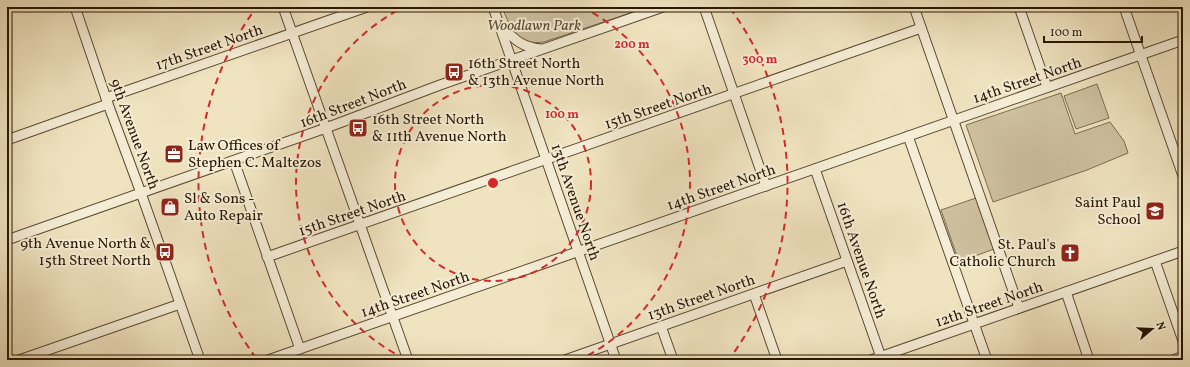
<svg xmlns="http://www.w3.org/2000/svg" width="1190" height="367" font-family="Vollkorn,serif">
<rect width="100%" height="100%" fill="#f0e4c0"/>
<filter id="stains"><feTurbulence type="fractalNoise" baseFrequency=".005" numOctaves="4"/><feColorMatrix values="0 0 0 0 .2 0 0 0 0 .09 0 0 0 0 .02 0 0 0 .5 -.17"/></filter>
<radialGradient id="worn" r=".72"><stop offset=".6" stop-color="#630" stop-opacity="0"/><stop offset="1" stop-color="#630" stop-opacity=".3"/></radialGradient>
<g fill="#cec1a0" stroke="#7c6c50">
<path d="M502,7h146l-104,35c-28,4 -33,-13 -42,-35z"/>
<path d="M1097,84l12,34 -33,11 -12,-33z"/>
<path d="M1061,93l14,41 35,-12 14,19 4,12 -41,17 -94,32 -27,-77z"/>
<path d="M976,198l18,51 -35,13 -18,-52z"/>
</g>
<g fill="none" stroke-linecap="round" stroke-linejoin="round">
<defs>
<g id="minor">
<path d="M75,7l33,97 33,89 59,167"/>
<path d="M283,7l125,353"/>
<path d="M493,7l123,353"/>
<path d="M704,7l62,179"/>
<path d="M914,7l105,301"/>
<path d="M1019,7l28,80"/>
<path d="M1124,7l59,169"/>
<path d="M500,25c14,14 21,22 41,24"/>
<path d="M106,98l261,-91"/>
<path d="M908,136l79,224"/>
<path d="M7,140l101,-36"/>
<path d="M234,161l66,188"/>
<path d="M815,169l67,191"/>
<path d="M7,240l319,-112 114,-43 223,-78"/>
<path d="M267,257l654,-229"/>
<path d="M1155,261l28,80"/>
<path d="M1066,292l23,68"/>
<path d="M754,294l23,66"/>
<path d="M661,326l12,34"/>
<path d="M19,360l161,-56"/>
<path d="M268,360l915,-320"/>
<path d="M565,360l282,-99"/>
<path d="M871,360l312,-109"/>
<path d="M1173,360l10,-4"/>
</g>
</defs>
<use href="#minor" stroke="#5b4a31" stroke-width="11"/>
<use href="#minor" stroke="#f5edd6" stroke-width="9"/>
</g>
<g fill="none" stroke="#d62828" stroke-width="2" stroke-dasharray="7 5">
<circle cx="493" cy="183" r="98"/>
<path d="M405 359A197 197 0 0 1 404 7M582 7A197 197 0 0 1 581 359"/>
<path d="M256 358A295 295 0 0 1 256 8M730 8A295 295 0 0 1 730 358"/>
</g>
<defs>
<symbol id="bus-square" viewBox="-11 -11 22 22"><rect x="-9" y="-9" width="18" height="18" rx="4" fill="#8f2418" stroke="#f5edd6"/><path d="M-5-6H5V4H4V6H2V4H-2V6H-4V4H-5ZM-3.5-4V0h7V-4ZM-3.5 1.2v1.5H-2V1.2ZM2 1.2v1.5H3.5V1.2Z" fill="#fff"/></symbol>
<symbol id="office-square" viewBox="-11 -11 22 22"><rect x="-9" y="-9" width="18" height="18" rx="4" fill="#8f2418" stroke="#f5edd6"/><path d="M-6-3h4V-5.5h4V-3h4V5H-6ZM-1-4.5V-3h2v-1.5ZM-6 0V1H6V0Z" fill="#fff"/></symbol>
<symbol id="shop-square" viewBox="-11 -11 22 22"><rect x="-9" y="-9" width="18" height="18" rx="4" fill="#8f2418" stroke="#f5edd6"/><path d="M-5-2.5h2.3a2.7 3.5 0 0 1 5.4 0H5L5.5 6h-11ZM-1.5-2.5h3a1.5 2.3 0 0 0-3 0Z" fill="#fff"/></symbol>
<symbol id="school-square" viewBox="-11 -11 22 22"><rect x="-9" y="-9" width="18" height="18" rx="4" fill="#8f2418" stroke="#f5edd6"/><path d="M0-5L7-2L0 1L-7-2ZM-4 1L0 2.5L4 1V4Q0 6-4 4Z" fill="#fff"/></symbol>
<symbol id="church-square" viewBox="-11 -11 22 22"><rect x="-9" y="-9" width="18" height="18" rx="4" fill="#8f2418" stroke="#f5edd6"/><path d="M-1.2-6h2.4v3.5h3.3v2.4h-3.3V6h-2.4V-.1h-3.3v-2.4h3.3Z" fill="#fff"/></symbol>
</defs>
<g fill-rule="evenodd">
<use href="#bus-square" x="443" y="61" width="22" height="22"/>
<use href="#bus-square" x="347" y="117" width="22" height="22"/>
<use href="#office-square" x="163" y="143" width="22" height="22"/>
<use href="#shop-square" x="159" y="196" width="22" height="22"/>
<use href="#school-square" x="1144" y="200" width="22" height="22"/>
<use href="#bus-square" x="154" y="241" width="22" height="22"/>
<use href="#church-square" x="1059" y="242" width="22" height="22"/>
</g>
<g text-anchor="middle" stroke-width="4" stroke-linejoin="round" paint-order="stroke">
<g font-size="15" font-style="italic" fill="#5b4a31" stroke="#f5edd6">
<text x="534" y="30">Woodlawn Park</text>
</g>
<g font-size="15" fill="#291701" stroke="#f5edd6">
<text transform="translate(209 47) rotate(-19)" y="5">17th Street North</text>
<text transform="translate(1027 80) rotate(-19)" y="5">14th Street North</text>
<text transform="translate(353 103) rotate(-21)" y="5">16th Street North</text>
<text transform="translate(658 106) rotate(-19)" y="5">15th Street North</text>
<text transform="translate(135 134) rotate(70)" y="5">9th Avenue North</text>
<text transform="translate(721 187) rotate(-19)" y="5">14th Street North</text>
<text transform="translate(576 202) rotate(71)" y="5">13th Avenue North</text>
<text transform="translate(352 213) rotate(-19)" y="5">15th Street North</text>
<text transform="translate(862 260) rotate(71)" y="5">16th Avenue North</text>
<text transform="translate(415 294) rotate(-19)" y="5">14th Street North</text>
<text transform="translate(701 297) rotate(-19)" y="5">13th Street North</text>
<text transform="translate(989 304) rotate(-19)" y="5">12th Street North</text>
</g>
<g font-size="15" fill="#291701" stroke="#f5edd6" text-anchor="start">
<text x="468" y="68">16th Street North<tspan x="468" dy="17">&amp; 13th Avenue North</tspan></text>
<text x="372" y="124">16th Street North<tspan x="372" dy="17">&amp; 11th Avenue North</tspan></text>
<text x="188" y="150">Law Offices of<tspan x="188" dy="17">Stephen C. Maltezos</tspan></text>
<text x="184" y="203">Sl &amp; Sons -<tspan x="184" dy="17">Auto Repair</tspan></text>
<text x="1141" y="207" text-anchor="end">Saint Paul<tspan x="1141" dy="17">School</tspan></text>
<text x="151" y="248" text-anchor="end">9th Avenue North &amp;<tspan x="151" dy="17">15th Street North</tspan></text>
<text x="1056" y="249" text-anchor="end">St. Paul's<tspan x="1056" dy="17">Catholic Church</tspan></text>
</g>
</g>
<circle cx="493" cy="183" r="6" fill="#d62828" stroke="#f5edd6" stroke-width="2"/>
<g font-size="12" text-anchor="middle" font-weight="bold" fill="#d62828" stroke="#f5edd6" stroke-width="4" stroke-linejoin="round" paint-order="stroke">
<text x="632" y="48">200 m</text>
<text x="760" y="63">300 m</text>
<text x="562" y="118">100 m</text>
</g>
<rect width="1190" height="367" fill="none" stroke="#f0e4c0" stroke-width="24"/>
<rect x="8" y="8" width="1174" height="351" fill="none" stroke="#291701" stroke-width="2"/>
<rect x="12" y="12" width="1166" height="343" fill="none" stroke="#291701"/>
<g transform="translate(1152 329) rotate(71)" stroke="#f5edd6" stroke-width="3" paint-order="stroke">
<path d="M0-3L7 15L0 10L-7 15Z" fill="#291701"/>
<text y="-6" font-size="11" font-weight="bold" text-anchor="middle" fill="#291701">N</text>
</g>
<path d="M1044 36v6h98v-6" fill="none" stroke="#291701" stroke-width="2"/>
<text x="1050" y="36" font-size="12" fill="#291701" stroke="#f5edd6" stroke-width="3" paint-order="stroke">100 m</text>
<rect width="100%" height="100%" filter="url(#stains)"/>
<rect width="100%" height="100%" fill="url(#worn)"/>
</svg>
